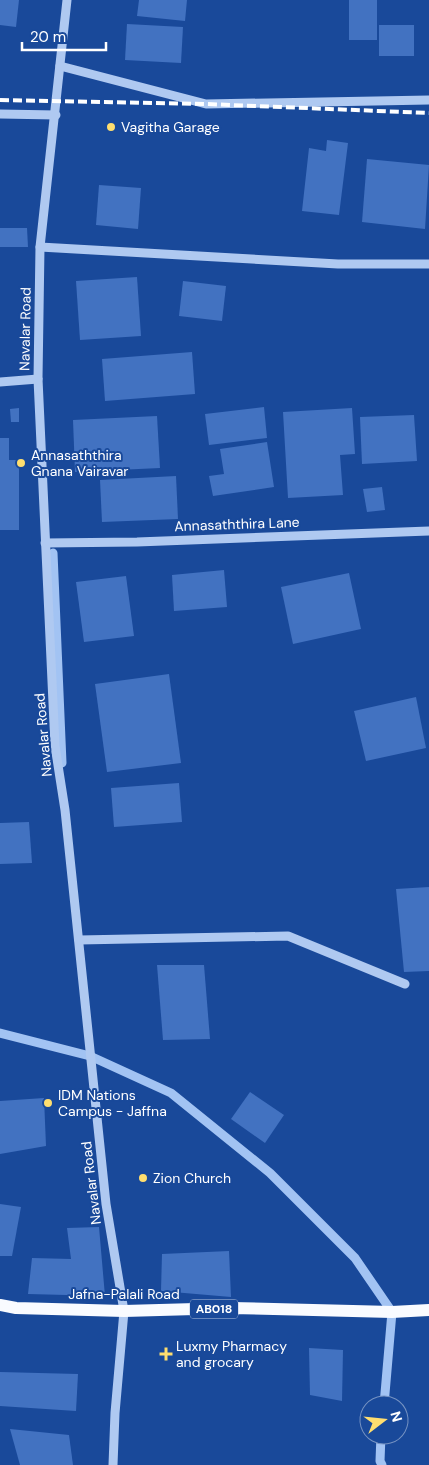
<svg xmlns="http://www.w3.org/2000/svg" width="429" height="1465" font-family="'DM Sans',sans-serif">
<rect width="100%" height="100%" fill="#19499a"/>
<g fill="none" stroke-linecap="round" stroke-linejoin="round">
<g stroke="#a2c3f3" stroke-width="9">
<path d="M53,553l9,210"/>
<path d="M0,1033l90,23 81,37 99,80 85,85 37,54 -8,93"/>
<path d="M381,1435l-1,26 2,4"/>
</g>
</g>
<g fill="#4272c1">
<path d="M0,0h19l-3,27 -16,-2z"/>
<path d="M139,0h48l-2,21 -48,-5z"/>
<rect x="349" y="0" width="28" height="40"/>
<path d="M127,24l56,3 -2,36 -56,-3z"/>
<rect x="379" y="25" width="35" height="31"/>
<path d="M327,140l21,3 -9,72 -37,-4 7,-63 17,3z"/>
<path d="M367,159l62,6 -4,64 -63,-7z"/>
<path d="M99,185l42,3 -3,41 -42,-4z"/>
<path d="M0,228h27l1,19h-28z"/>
<path d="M137,277l4,59 -61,4 -4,-59z"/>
<path d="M183,281l43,5 -4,35 -43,-5z"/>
<path d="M192,352l3,42 -90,7 -3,-42z"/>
<path d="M264,407l3,31 -58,7 -4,-31z"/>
<path d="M19,408v14h-8l-1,-13z"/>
<path d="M352,408l3,46 -15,1 3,40 -55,3 -5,-86z"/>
<path d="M414,415l3,46 -55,3 -2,-47z"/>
<path d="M157,416l3,52 -85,4 -2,-52z"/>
<path d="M0,438h9v22h10v70h-19z"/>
<path d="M267,442l7,45 -61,9 -4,-20 15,-2 -4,-25z"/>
<path d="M176,476l2,43 -76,3 -2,-42z"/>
<path d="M382,487l3,23 -18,2 -4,-23z"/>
<path d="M224,570l3,37 -53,4 -2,-36z"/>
<path d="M349,573l12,56 -68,15 -12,-57z"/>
<path d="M126,576l8,60 -50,6 -8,-60z"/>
<path d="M169,674l12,89 -74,9 -12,-88z"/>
<path d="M416,697l10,51 -60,13 -12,-50z"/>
<path d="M179,783l3,39 -68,5 -3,-39z"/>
<path d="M29,822l3,41 -32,1v-41z"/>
<path d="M429,887v84l-25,1 -8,-83z"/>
<path d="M157,965h47l6,74 -47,1z"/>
<path d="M250,1092l34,23 -19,28 -34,-24z"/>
<path d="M44,1098l2,48 -46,8v-53z"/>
<path d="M0,1204l21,3 -9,49h-12z"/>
<path d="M99,1227l6,69 -77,-2 4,-36 39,1 -4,-31z"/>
<path d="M229,1251l2,46 -70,-6 1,-37z"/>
<path d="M309,1348l34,2 -1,51 -32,-6z"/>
<path d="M0,1372l78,2 -2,37 -76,-5z"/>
<path d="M10,1429l59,6 4,30h-53z"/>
</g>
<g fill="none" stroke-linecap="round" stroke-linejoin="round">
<g stroke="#afc9f1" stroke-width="9">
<path d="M67,0l-27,247 -2,132 17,367 10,64 41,394 18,107 -9,102 -2,52"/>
<path d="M60,66l146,38 223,-4"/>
<path d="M0,114l56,1"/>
<path d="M40,247l298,17h91"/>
<path d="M0,382l38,-3"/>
<path d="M45,543l92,-1 292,-11"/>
<path d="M79,940l209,-4 117,48"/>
</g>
<path stroke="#f9fbff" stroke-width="12" d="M0,1305l16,3 108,3 107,-3 161,4 37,-2"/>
<path stroke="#fff" stroke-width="4" stroke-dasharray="9 4" stroke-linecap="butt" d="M0,100l206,4 223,9"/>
</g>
<g fill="#ffde6f" stroke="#19499a" stroke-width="2">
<circle cx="111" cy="127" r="5"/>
<circle cx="21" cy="463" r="5"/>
<circle cx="48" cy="1103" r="5"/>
<circle cx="143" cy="1178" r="5"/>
<path d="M163.5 1346.5h5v5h5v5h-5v5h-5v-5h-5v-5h5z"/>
</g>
<g text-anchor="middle" stroke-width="4" stroke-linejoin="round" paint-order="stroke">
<rect fill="#19499a" stroke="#bac8e1" stroke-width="1" x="190" y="1299.5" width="48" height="19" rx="4"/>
<g font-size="12" font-weight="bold" fill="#fff">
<text x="214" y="1313">AB018</text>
</g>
<g font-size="14" fill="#fff" stroke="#19499a" text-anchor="start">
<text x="121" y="132">Vagitha Garage</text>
<text x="31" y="460">Annasaththira<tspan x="31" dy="16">Gnana Vairavar</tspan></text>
<text x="58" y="1100">IDM Nations<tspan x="58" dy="16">Campus - Jaffna</tspan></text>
<text x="153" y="1183">Zion Church</text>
<text x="176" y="1351">Luxmy Pharmacy<tspan x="176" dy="16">and grocary</tspan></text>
</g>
<g font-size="14" fill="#fff" stroke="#19499a">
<text transform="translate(25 329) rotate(-89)" y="5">Navalar Road</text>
<text transform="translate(237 524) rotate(-2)" y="5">Annasaththira Lane</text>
<text transform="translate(43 735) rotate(-95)" y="5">Navalar Road</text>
<text transform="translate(91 1183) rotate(-97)" y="5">Navalar Road</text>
<text x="124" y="1299">Jafna-Palali Road</text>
</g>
</g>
<g transform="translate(384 1420) rotate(74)"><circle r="24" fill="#19499a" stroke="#7592c2"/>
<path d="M0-4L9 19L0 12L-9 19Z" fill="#ffde6f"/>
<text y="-8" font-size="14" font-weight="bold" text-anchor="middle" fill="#ffffff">N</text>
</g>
<path d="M22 42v8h84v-8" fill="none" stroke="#ffffff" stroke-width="2.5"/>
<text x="30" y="42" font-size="15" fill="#ffffff" stroke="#19499a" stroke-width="4" paint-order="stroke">20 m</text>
</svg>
